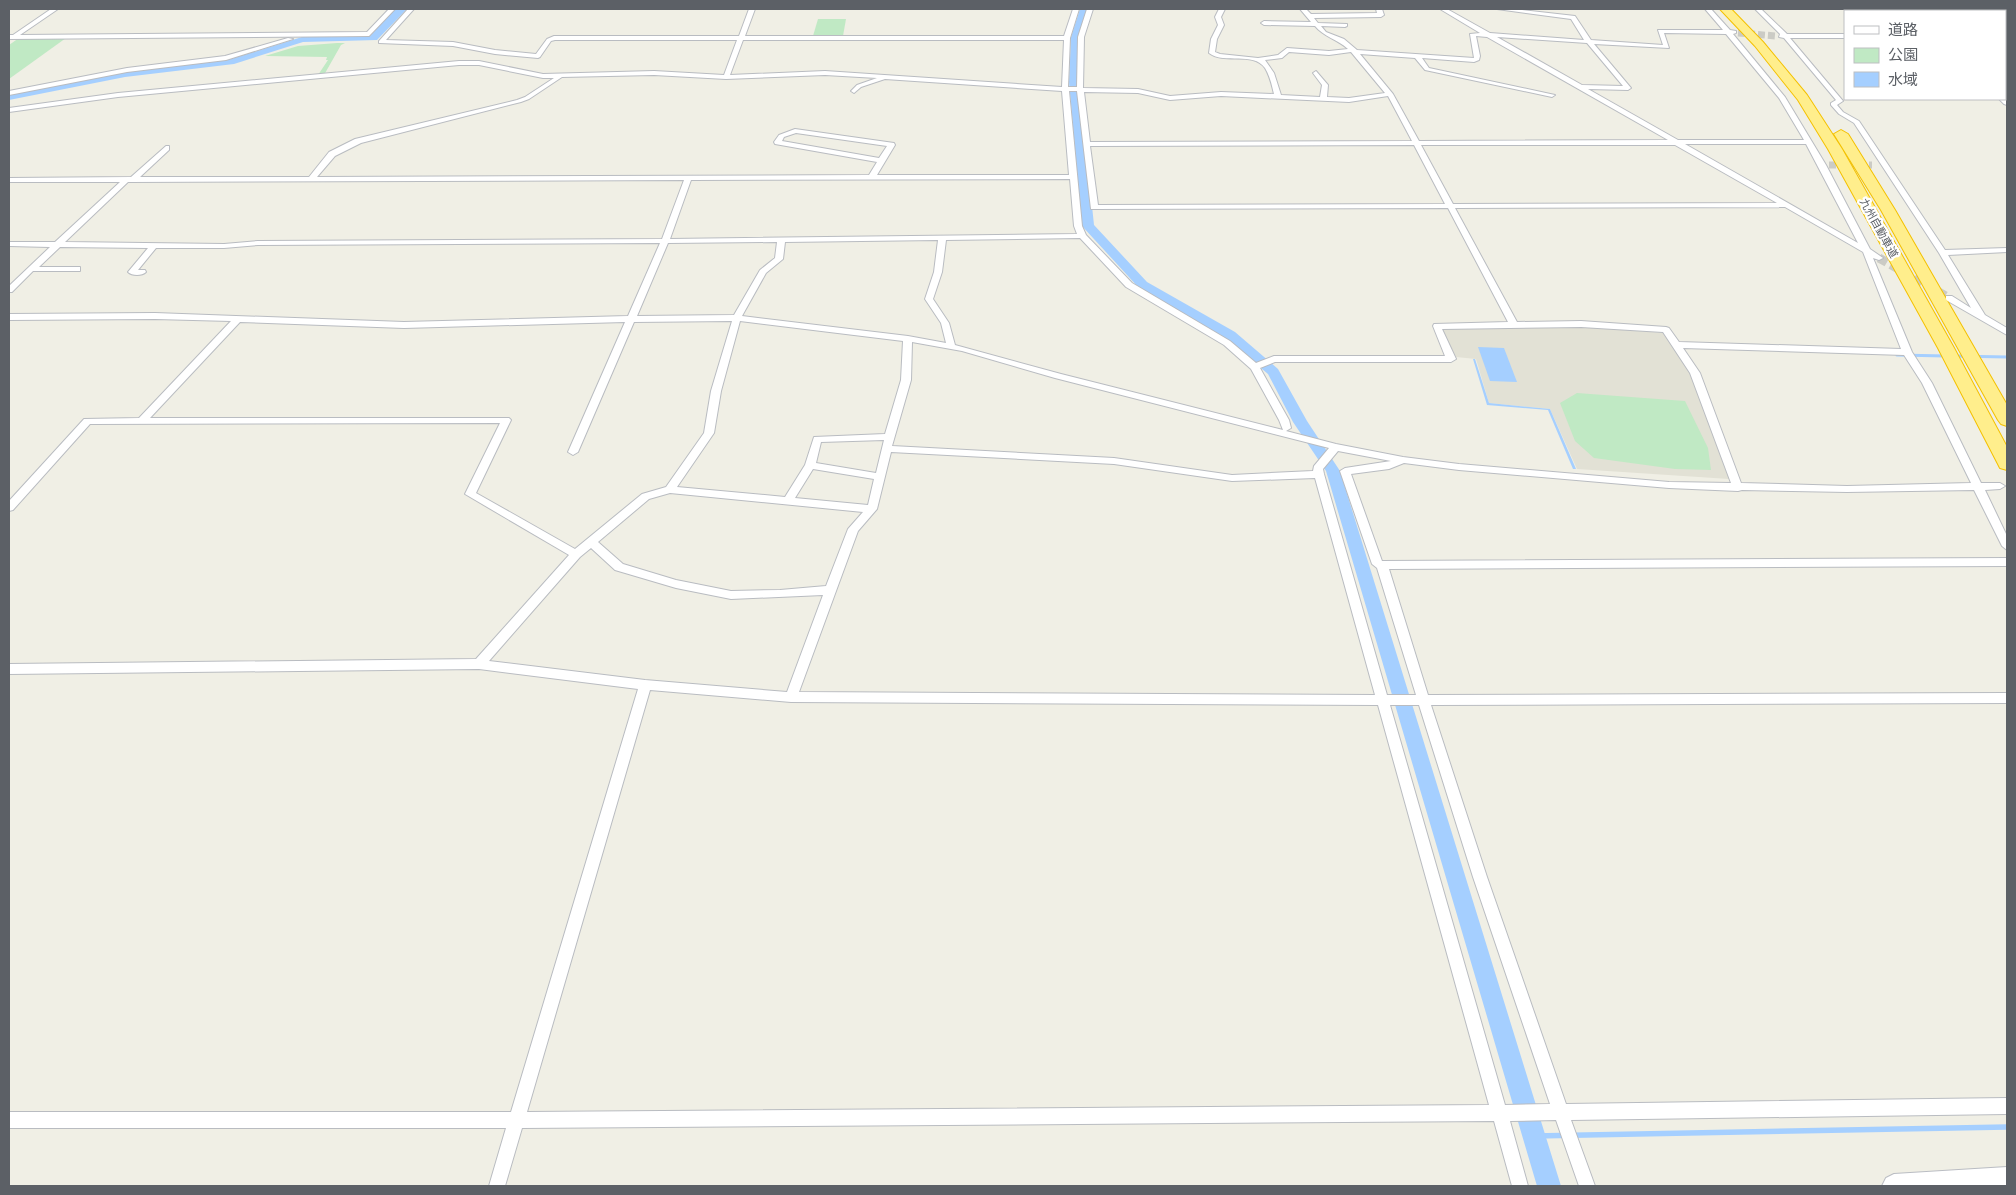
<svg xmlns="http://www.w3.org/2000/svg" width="2016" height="1195" font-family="Inter,'Noto Sans JP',sans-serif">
<rect width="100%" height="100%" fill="#f0efe5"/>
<path fill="#e2e1d5" d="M1581,327l83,6 26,38 39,108 -152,-10 -27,-60 -61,-6 -13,-44 -20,-2 -14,-28z"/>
<g fill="#c0e9c4">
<path d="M818,19h28l-3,17h-30z"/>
<path d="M19,38h47l-57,41v-34z"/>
<path d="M337,43h8l-4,2 -17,30h-6l10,-15h-2l1,-3 -62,-1 33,-10z"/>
<path d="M1577,393l108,8 23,47 3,22 -36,-1 -81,-11 -19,-17 -15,-38z"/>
</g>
<g fill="#a5cfff">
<path d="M394,9h13l-30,31 -74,2 -69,22 -109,13 -116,23v-5l118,-23 101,-12 74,-23 68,-1z"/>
<path d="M1478,347l26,1 13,34 -27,-1z"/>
<path d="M1473,359h2l14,44 61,6 26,60h-3l-25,-59 -61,-5z"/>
</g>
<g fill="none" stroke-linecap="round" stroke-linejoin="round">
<g stroke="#a5cfff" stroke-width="2.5">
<path d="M1883,9l11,2"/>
<path d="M2005,29h2"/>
</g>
<g stroke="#a5cfff" stroke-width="3">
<path d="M1897,355l49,1"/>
<path d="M1954,356l53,1"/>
</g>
<path stroke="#a5cfff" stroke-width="5.5" d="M1534,1136l473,-9"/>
<path fill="#a5cfff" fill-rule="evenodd" d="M1080,9h8l-9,28v45l15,143 53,57 88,50 43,37 29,52 33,50 221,715h-24l-211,-715 -33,-49 -25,-48 -43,-36 -86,-50 -57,-62 -13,-144 2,-45z"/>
<g stroke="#cbcbc5" stroke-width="7" stroke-dasharray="7 3" stroke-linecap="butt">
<path d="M1738,33l38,3"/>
<path d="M1829,165h43"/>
</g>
<path stroke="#cbcbc5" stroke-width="9" stroke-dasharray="9 4.5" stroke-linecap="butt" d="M1879,258l70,40"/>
<defs>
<g id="minor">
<path d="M51,9h7l-38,26 347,-3 22,-23h6l-26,27 -360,3v-4h4z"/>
<path d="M408,9h6l-28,31 67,2 42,8 41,4 11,-15 7,-3h185l10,-27h6l-10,27h319l9,-27h6l-9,29 -2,49h9l1,-50 9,-28h6l-9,28 -1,51 55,1 32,7 51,-4 53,2c-2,-8 -4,-18 -9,-26 -12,-17 -40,-3 -56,-15l2,-14 7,-14 -3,-8 4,-8h6l-4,8 3,8 -7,14 -2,13 5,2 38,4 20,-3 9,-7 42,3 19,-2c-11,-10 -24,-12 -33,-23l-51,-1 -3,-2 3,-2 47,1 -11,-13h6l5,5 66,-1 -1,-4h6l2,6 -3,2 -67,1 4,5 29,1v2l-2,1 -24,-1 5,6 18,7 13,11 117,8 -4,-24 10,-1 -40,-24h7l43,24 94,7 -13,-21 -74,-10h17l61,7 16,24 72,5 -5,-15h65l-18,-21h6l19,21 6,1v2l-3,1 52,63 41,68 44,84 13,9 -4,2 -6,-2 39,94 20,31 49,100h19l5,3 -5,3 -15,1 22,46v14l-5,-4 -28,-56 -127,2 -105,-2 -4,1 -69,-3 -210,-18 -55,-7 -15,6 -38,5 31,87 625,-3v8l-618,3 39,126 579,-2v10l-576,2 56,172 79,227 441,-6v16l-436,6 24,66h-16l-23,-66 -46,1 18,65h-16l-18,-65 -972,7 -17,58h-16l17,-58h-497v-16h502l127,-423 -159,-20 -470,5v-10l467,-5 93,-104 -104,-61 35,-71 -410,1 -77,86 -4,1v-10l75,-82 55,-1 92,-97 -76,-2 -146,1v-6l146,-1 249,9 224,-6 32,-73 -402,2 -34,3h-68l-18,22h7l1,2c-4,4 -14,4 -18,0l20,-24 -88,-1 -21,20h41v4h-47l-21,21h-3v-6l41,-39 -41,-1v-4h46l65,-60h-111v-4l122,-1 35,-31h3v4l-29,27h169l20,-25 26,-13 162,-39 8,-3 29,-19h-11l-64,-13h-20l-341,32 -109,15v-4l109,-15 341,-32h20l64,13 111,-3 70,4 13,-35h-182l-4,1 -11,16 -2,1 -43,-4 -42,-8 -74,-3v-2zM1664,33l62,1 53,64 25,42h-126l-90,-51 40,1 3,-2 -37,-44 75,4zM1476,36l11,1 181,103 -249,1 -26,-47 -33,-40 55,4 10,12 127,27 3,-2 -126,-27 -7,-10 52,4 5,-2 1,-4zM1497,37l90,6 36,43 -41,-1zM743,40h321l-2,47 -237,-16 -95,4zM1289,52l40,3 22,-3 34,41 -36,5 -22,-1 1,-12 -12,-14 -3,2 9,12 -2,12 -39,-2 -7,-22 -9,-13 17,-2zM654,75l72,4 99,-4 52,3 -20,7 -6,6 3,2 7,-6 24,-8 177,12 7,84h-192l18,-30 -1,-2 -99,-14 -16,6 -5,7 1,2 102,18 -8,13 -552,2 18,-21 26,-13 160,-41 8,-3 33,-22zM1069,91h8l14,118 357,-1 60,114 -74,2 -1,2 12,30h-171l-18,7 -26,-22 -98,-58 -46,-48 -4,-9zM1084,92l54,1 32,7 51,-4 128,6 39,-6 24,45 -322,1zM796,133l91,13 -8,12 -97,-17 2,-4zM1685,144h121l52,99zM1414,145l31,59 -347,1 -8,-59zM1421,145h254l102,58 -324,1zM1070,179l4,47 3,8 -407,5 21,-59zM684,180l-22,59 -404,2 -34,3 -159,-2 63,-60zM1785,207l78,45 38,97 -222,-7 -10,-14 -3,-1 -85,-6 -64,1 -62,-114zM1080,238l46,49 98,58 27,24 28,51 4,10 -222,-56 -106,-29 -6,-22 -16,-24 9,-27 4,-32zM938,240l-4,32 -9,27 16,24 5,20 -38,-7 -166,-20 24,-43 17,-14 2,-17zM777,242l-2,16 -15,12 -26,45 -97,1 31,-73zM732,321l-21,70 -7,42 -38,54 -24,7 -67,55 -99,-56 35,-73 -2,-2h-359l90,-96 164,6 221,-6 -57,130 5,3 5,-3 56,-130zM740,321l163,20 -2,39 -16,54 -71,3 -9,28 -20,32 -108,-10 37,-54 7,-42zM1581,327l82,5 27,41 41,110 -62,-1 -210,-18 -56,-7 -67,-13 -50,-13 5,-3 -2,-8 -29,-52 15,-6h176l5,-3 -14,-30zM912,342l50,9 93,27 274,70 -15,18 -1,5 -81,4 -118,-17 -222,-12 19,-66zM1683,348l221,7 18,28 49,100 -124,3 -106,-3 -41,-110zM884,440l-8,33 -60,-10 5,-21zM1338,451l53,10 -46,7 -5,3 32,93 5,4 39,127h-29l-63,-221 -1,-5zM891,452l223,12 118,17 83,-3 60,217 -576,-3 59,-161 19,-22zM813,469l61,10 -6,26 -73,-7zM670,493l193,19 -15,17 -22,57 -46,4 -49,1 -55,-11 -53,-16 -25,-22 51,-43zM591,548l24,22 61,18 55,11 92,-4 -36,97 -142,-12 -156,-19 91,-104zM650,690l141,12 587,3 111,400 -962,7zM1390,705h29l54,172 77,227 -45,1z"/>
<path d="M1755,9h6l26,25h58v4h-55l53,63 -6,4 6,7 16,9 86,129 62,-2v4l-59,3 37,60 22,13v7l-61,-35v-4h6l19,12 -32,-55 -85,-130 -15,-9 -8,-9v-2l5,-3 -52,-62 -5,-1 1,-3z"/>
<path d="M288,38l5,1 -67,21 -99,12 -118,23v-4l118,-23 98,-12z"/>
<rect x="2005" y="44" width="2" height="4"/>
</g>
<g id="secondary">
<path d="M1900,9h9l1,2h-9z"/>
<path d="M2005,96l2,1v8l-3,-1 -5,-5h6z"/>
<path d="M2007,1167v19h-125l4,-8 8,-4z"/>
</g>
<g id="motorway">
<path d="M1720,9h11l32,33 44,53 35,54 112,199 53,99v23l-7,-2 -2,-4 -60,-116 -110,-199 -30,-49 -43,-54z"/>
<path d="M1841,130l7,4 47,76 112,195v21l-6,-2 -3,-4 -117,-210 -47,-76z"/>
</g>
</defs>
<use href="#minor" stroke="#b9bcc1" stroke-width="2"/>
<use href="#secondary" stroke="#babdc3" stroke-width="2"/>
<use href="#motorway" stroke="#f4c100" stroke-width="2"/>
<use href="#minor" fill="#fff" fill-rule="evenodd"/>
<use href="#secondary" fill="#fff" fill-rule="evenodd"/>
<use href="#motorway" fill="#ffee8c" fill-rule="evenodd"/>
</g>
<g text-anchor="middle" stroke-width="4.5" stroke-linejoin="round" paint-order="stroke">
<g font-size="11" fill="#5c6066" stroke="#fff">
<text transform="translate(1879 228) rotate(61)" y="4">九州自動車道</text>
</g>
</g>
<rect width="2016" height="1195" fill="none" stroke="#5c6066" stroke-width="20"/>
<rect x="1844" y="10" width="162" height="90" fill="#ffffff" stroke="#bebfc2"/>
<rect x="1854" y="26" width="25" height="8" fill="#ffffff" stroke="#bebfc2"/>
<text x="1888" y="35" font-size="15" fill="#5c6066">道路</text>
<rect x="1854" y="48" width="25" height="15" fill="#c0e9c4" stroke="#bebfc2"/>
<text x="1888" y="60" font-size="15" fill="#5c6066">公園</text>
<rect x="1854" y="72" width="25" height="15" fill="#a5cfff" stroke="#bebfc2"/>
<text x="1888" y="85" font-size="15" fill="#5c6066">水域</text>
</svg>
